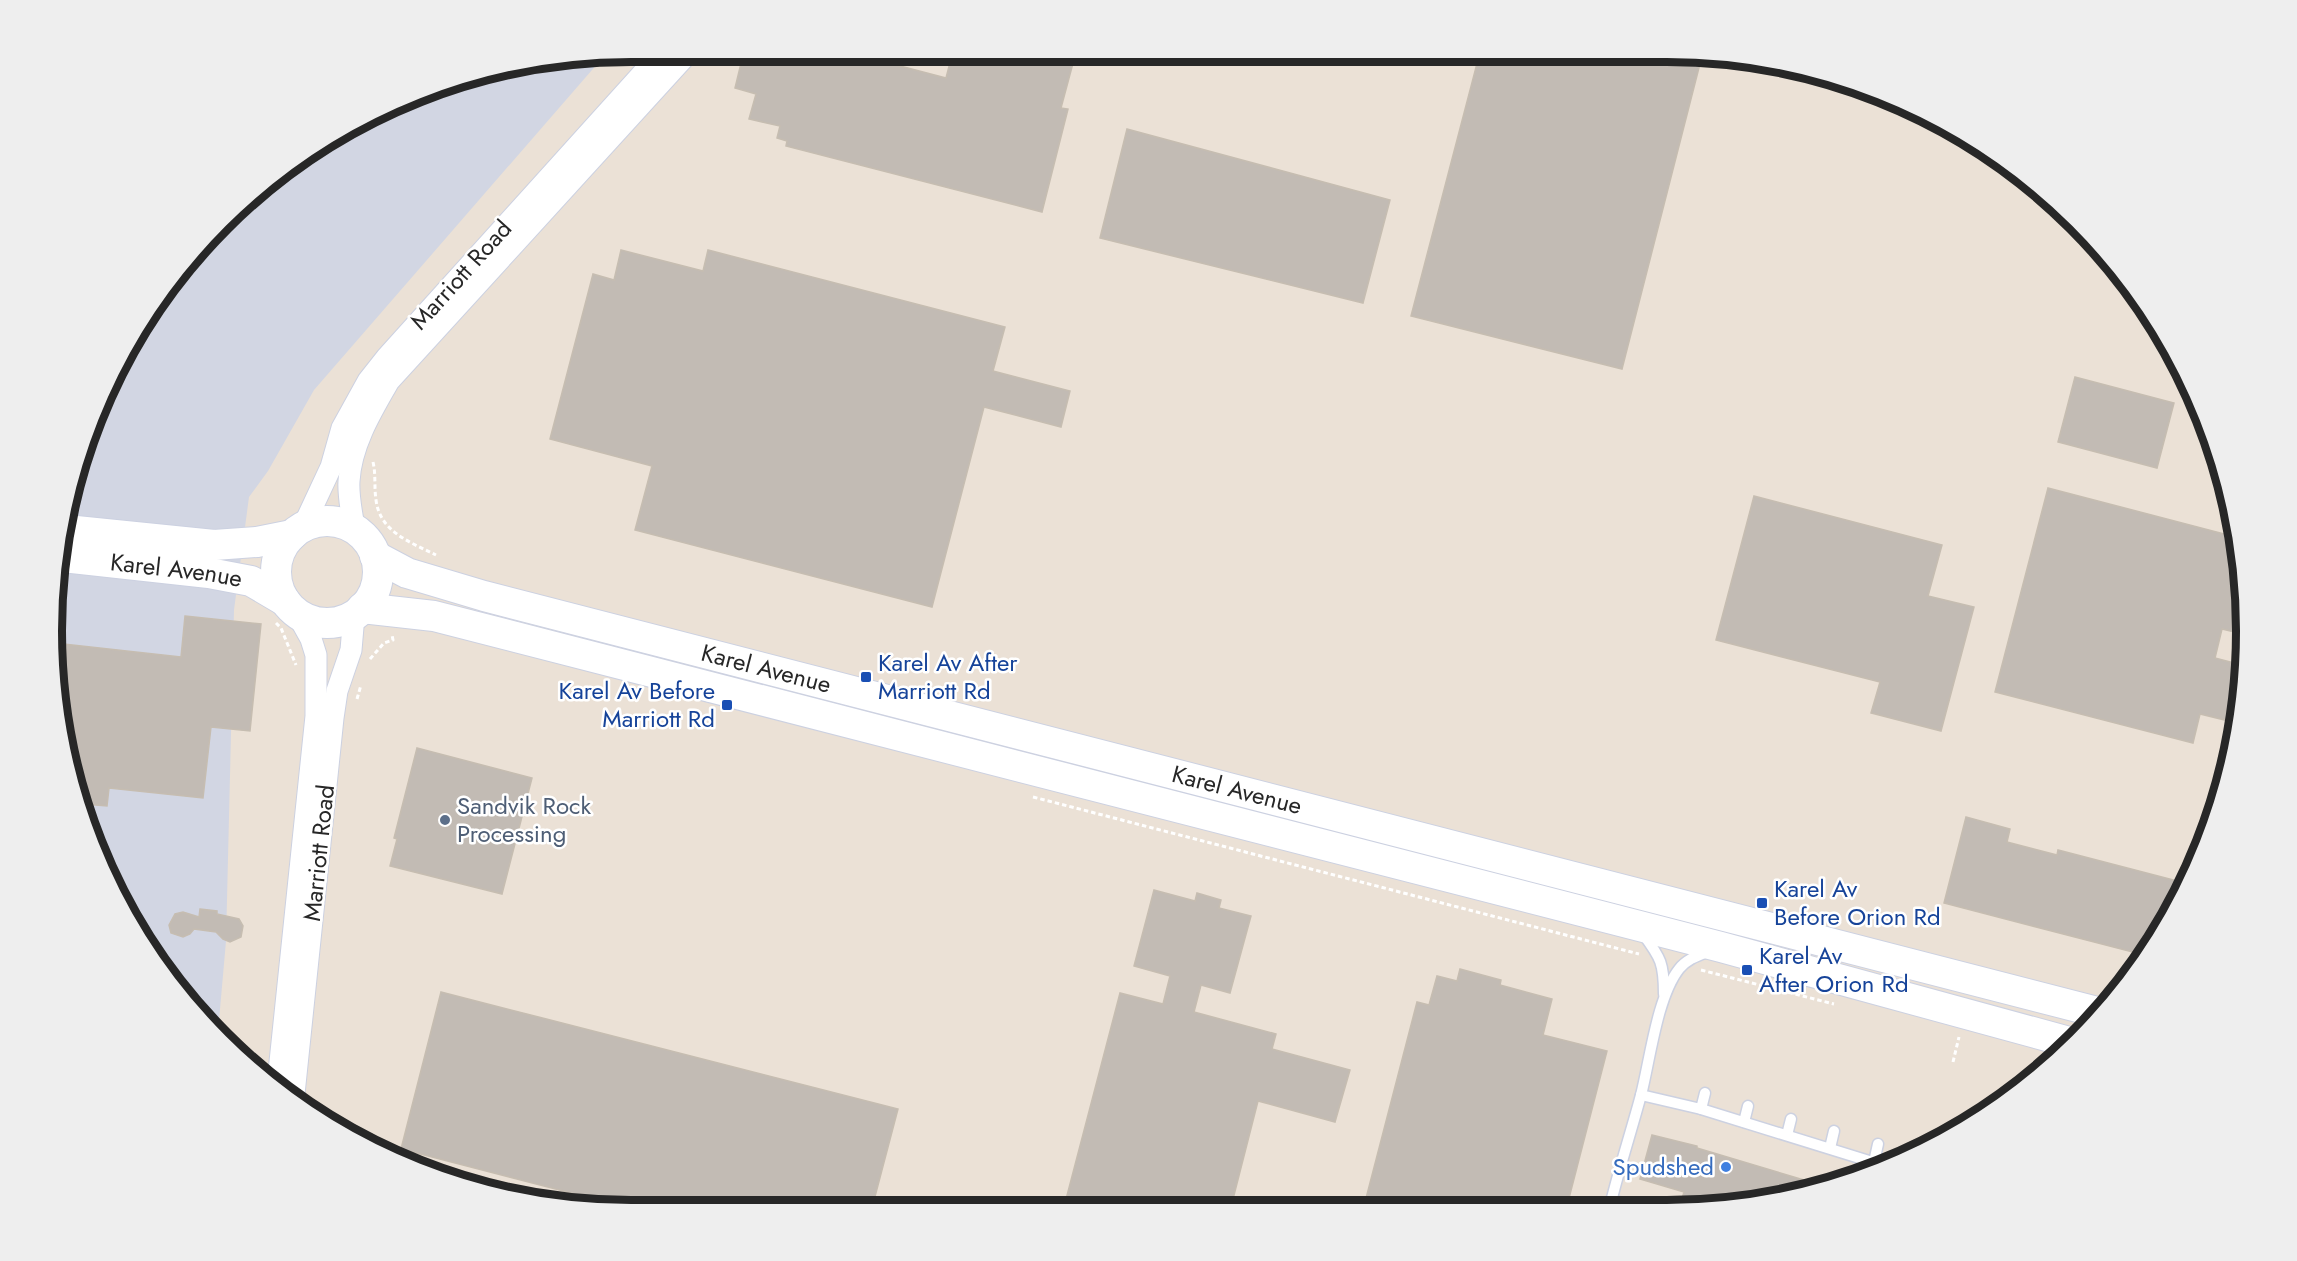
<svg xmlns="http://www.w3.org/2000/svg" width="2297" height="1261" font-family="Jost,sans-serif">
<rect width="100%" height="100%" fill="#ebe1d6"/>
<path fill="#d2d6e3" d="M605,55l-291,335 -46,81 -19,26 -15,113 -8,331 -8,91 -23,-19 -100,-160 -43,-184 19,-188 77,-172 129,-138 167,-89z"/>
<g fill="#c2bbb4" stroke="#c6bdb1" stroke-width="1.5">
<path d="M744,51h99l103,27 7,-27 123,1 -15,56 7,1 -26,103 -256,-66 1,-5 -10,-3 3,-12 -31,-7 7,-25 -21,-6z"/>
<path d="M1480,52h223l-81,317 -211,-53z"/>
<path d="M1127,129l263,71 -27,103 -263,-65z"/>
<path d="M621,250l82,21 5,-21 297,77 -12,44 77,20 -9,36 -77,-20 -52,200 -297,-77 17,-64 -102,-27 43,-165 21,6z"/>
<path d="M2075,377l99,26 -17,65 -99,-26z"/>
<path d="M2048,488l188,49 9,55 -2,42 -21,-5 -7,29 27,7 -1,41 -4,17 -37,-9 -7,29 -198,-51z"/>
<path d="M1754,496l188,49 -14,51 46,11 -33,124 -70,-18 9,-31 -164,-42z"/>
<path d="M185,616l76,8 -11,107 -39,-4 -8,71 -94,-10 -2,18 -23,-2 -32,-135 3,-26 126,14z"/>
<path d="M417,748l115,30 -30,116 -112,-28 7,-27 -3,-1z"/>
<path d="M1966,817l44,12 -3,13 50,13 1,-5 127,33 -16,37 -25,35 -200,-52z"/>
<path d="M1154,890l41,11 2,-8 24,7 -2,8 32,8 -21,77 -29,-8 -7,27 82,22 -4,15 78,21 -15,52 -77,-21 -27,106h-167l56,-214 43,11 7,-28 -36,-10z"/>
<path d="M200,909l17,2v3l22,5 4,7 -2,11 -11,5 -7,-3 -7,-7 -22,-3 -4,5 -7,3 -12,-4 -2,-8 6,-11 8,-2 16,5z"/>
<path d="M1460,969l41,11 -1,5 52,14 -9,36 64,16 -40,155h-203l53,-204 12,3 8,-29 20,5z"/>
<path d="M441,992l457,117 -26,99 -239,1 -232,-60z"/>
<path d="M1652,1135l45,11v2l127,38 -82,19h-62l4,-13 -44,-13z"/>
</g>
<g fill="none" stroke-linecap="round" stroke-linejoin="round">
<defs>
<g id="lane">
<path d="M1643,934c18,24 21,30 21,60"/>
<path d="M1641,1095l60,14 181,56"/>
<path d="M1701,1109l4,-16"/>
<path d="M1744,1122l4,-16"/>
<path d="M1787,1135l4,-16"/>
<path d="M1830,1148l4,-17"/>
<path d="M1874,1162l4,-18"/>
<path d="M1611,1200l20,5"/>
<path d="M1610,1206c9,-37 21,-74 31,-111 9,-35 16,-98 38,-126 8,-10 18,-13 31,-18"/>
</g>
<g id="street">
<path d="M303,527l28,-60 11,-39 26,-47 19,-24 276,-306"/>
<path d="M354,528c-2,-15 -6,-31 -5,-47 2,-36 22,-69 40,-100l301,-330"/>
<path d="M278,1081l38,-365v-61l-5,-16 -15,-27"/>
<path d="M294,1094l39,-376 4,-27 14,-41 3,-35"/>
</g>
<g id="secondary">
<circle cx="327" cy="572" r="51"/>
<path d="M66,530l148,15 43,-3 35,-7"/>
<path id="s1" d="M375,556l32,17 77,23 1617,417"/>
<path id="s2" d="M63,557l146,16 42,8 34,20"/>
<path d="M362,608l72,8 1287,331 348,95"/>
</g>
</defs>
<use href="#lane" stroke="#ccd1e1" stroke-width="13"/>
<use href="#street" stroke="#ccd1e1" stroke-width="23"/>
<use href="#secondary" stroke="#ccd1e1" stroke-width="32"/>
<g stroke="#fff" stroke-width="3" stroke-dasharray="4.5 3" stroke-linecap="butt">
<path d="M373,462c3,12 1,25 3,38 4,32 34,42 60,55"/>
<path d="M276,623l5,5 15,37"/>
<path d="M370,659l14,-16 9,-3 -1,-5"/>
<path d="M357,699l4,-14"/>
<path d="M1033,797l606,157"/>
<path d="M1701,970l133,34"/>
<path d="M1953,1062l6,-25"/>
</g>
<use href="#lane" stroke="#fff" stroke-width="10"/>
<use href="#street" stroke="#fff" stroke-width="21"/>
<use href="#secondary" stroke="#fff" stroke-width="30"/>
</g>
<g fill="#1a4fb4" stroke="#fff" stroke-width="2">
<rect x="860" y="671" width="12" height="12" rx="3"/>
<rect x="721" y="699" width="12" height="12" rx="3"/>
<rect x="1756" y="897" width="12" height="12" rx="3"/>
<rect x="1741" y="964" width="12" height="12" rx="3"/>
</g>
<circle fill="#5c6f8a" stroke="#fff" stroke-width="2" cx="445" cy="820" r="6"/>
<circle fill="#3f7fe0" stroke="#fff" stroke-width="2" cx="1726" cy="1167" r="6"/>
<g text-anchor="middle" stroke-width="5" stroke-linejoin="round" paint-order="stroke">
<g font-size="24" fill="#272727" stroke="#fff">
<text transform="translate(461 275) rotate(-48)" y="8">Marriott Road</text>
<text dy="8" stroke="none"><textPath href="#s2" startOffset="114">Karel Avenue</textPath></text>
<text dy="8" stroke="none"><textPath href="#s1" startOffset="408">Karel Avenue</textPath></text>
<text dy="8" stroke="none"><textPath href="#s1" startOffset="894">Karel Avenue</textPath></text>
<text transform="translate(319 853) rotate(-84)" y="8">Marriott Road</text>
</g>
<g font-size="24" fill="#164399" stroke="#fff" text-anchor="start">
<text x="878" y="671">Karel Av After<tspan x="878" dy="28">Marriott Rd</tspan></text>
<text x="715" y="699" text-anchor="end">Karel Av Before<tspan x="715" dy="28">Marriott Rd</tspan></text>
<text x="1774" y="897">Karel Av<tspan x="1774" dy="28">Before Orion Rd</tspan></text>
<text x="1759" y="964">Karel Av<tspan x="1759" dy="28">After Orion Rd</tspan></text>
</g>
<g font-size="24" fill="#4e5e75" stroke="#fff" text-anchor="start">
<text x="457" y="814">Sandvik Rock<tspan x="457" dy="28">Processing</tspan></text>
</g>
<g font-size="24" fill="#366cbe" stroke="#fff" text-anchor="end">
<text x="1714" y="1175">Spudshed</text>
</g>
</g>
<path d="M0 0H2297V1261H0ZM631 62H1667A569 569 0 0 1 2236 631V631A569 569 0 0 1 1667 1200H631A569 569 0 0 1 62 631V631A569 569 0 0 1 631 62Z" fill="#eee" fill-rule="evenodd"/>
<path fill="none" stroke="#272727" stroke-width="8" d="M631 62H1667A569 569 0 0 1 2236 631V631A569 569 0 0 1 1667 1200H631A569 569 0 0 1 62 631V631A569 569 0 0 1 631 62Z"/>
</svg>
